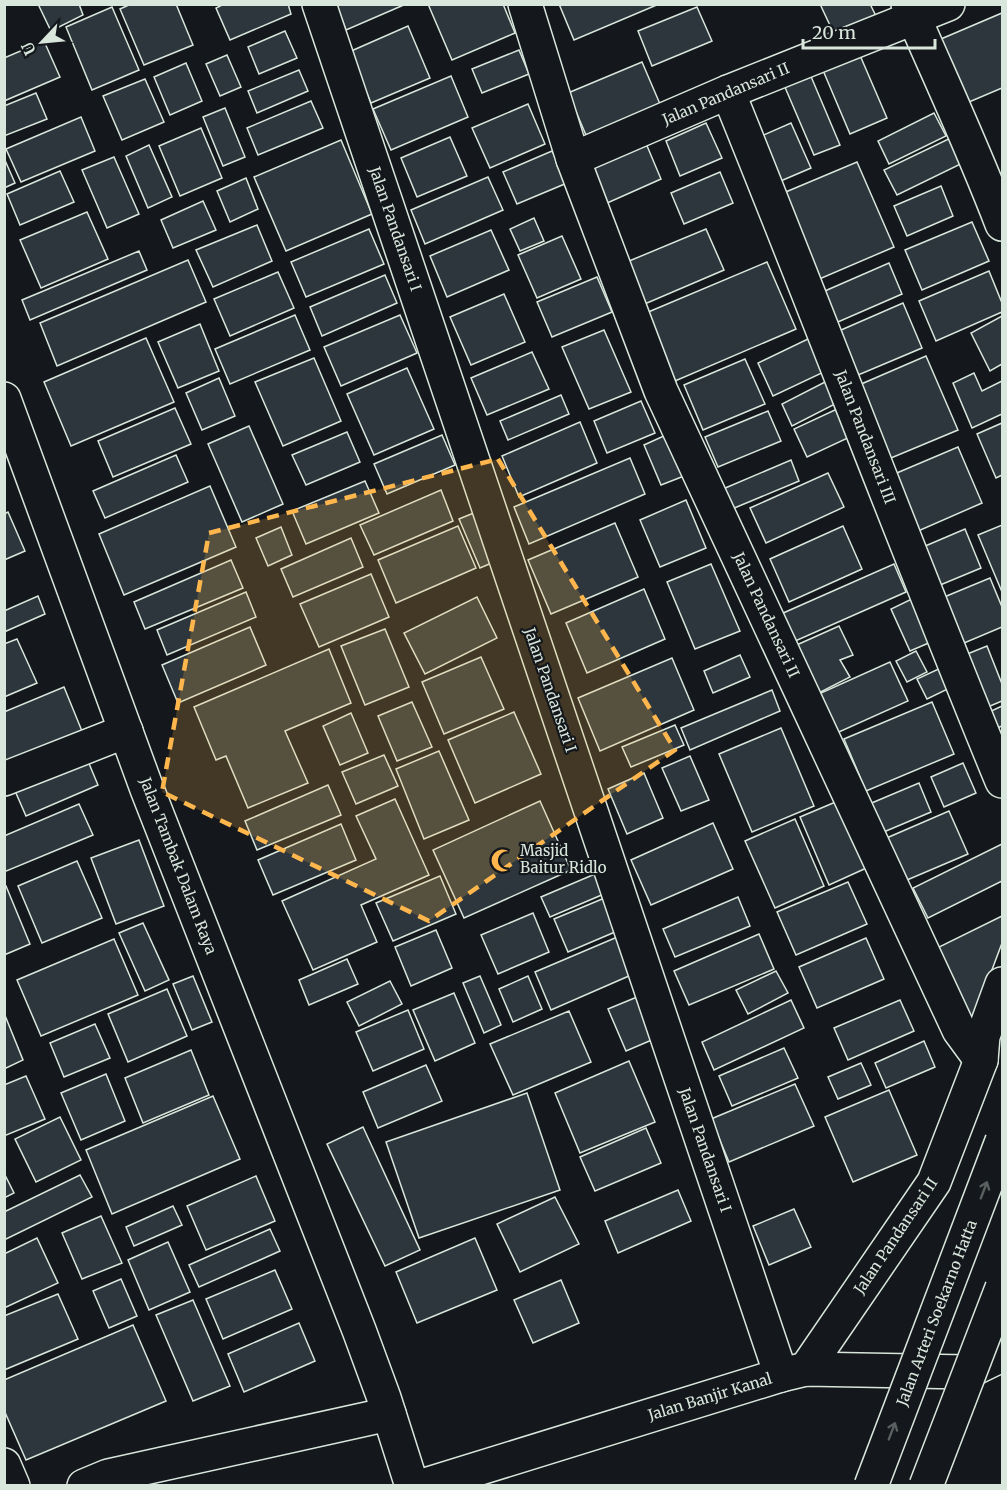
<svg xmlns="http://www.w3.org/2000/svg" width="1007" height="1490" font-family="Merriweather,serif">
<rect width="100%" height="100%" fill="#14181c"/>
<g fill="#2c363c" stroke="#d8e6dc" stroke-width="1.5">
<path d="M38,4h41l4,11 -32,16z"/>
<path d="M131,4h45l17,41 -49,20 -24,-56z"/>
<path d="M224,4h64l3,10 -61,26 -14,-32z"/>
<path d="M336,4h70l-60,26z"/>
<path d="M428,4h75l12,29 -63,27z"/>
<path d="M559,4h100l-85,36z"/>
<path d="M820,4h50l7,14 -42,18z"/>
<path d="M112,7l27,63 -47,20 -26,-63z"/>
<path d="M697,7l15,34 -60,25 -14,-35z"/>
<path d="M1002,13v75l-33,14 -28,-63z"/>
<path d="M408,26l22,52 -59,25 -22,-51z"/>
<path d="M285,31l12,27 -38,16 -11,-27z"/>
<path d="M44,41l16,36 -56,24v-43z"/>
<path d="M519,50l10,24 -47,19 -10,-24z"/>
<path d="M859,53l28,65 -37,16 -28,-66z"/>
<path d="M227,55l14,32 -21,9 -14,-32z"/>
<path d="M642,62l18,42 -74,31 -18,-42z"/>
<path d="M186,63l16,38 -32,14 -16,-38z"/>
<path d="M807,67l33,78 -26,10 -33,-77z"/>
<path d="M299,70l9,21 -51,22 -9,-22z"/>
<path d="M451,76l17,41 -77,33 -18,-41z"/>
<path d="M145,79l19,43 -42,18 -19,-44z"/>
<path d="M36,93l11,26 -43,17v-30z"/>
<path d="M311,101l12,27 -65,27 -11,-27z"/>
<path d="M528,104l17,40 -55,24 -18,-40z"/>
<path d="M225,108l20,49 -22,9 -20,-49z"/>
<path d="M934,113l12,23 -57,28 -11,-23z"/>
<path d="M81,117l14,34 -74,31 -15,-33z"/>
<path d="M706,123l16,35 -42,18 -14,-35z"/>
<path d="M791,123l20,45 -42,18 -19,-45z"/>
<path d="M201,128l21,50 -42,18 -21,-50z"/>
<path d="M961,133l12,25 -76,37 -13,-25z"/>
<path d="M450,137l17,39 -50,21 -16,-39z"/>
<path d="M341,140l31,74 -86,37 -32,-74z"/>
<path d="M645,141l16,38 -56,25 -17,-40z"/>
<path d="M149,145l23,52 -24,11 -22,-52z"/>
<path d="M552,151l15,32 -50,21 -14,-32z"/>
<path d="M114,157l25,57 -32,14 -25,-58z"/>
<path d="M4,158l11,25 -11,5z"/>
<path d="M857,162l37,85 -77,33 -36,-86z"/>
<path d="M60,171l14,31 -54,23 -13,-31z"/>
<path d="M720,172l13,31 -49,21 -13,-31z"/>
<path d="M488,177l15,33 -78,34 -14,-34z"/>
<path d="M246,178l12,31 -28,13 -13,-31z"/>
<path d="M941,186l12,30 -46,20 -13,-30z"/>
<path d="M203,201l13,29 -43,18 -12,-28z"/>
<path d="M87,212l21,47 -67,29 -21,-48z"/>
<path d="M534,218l10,23 -24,10 -10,-22z"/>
<path d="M972,222l17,39 -67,29 -17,-40z"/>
<path d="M257,225l15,36 -59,26 -17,-37z"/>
<path d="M369,229l15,35 -78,33 -15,-35z"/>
<path d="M706,229l18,41 -84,36 -18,-42z"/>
<path d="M491,230l18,40 -62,27 -17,-41z"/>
<path d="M562,236l19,43 -44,19 -19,-43z"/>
<path d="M139,251l8,19 -117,50 -8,-20z"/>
<path d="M188,260l18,42 -149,64 -17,-43z"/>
<path d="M767,262l29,67 -121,52 -29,-68z"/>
<path d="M889,263l13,31 -71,31 -13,-31z"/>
<path d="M989,271l13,32v9l-66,29 -17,-40z"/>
<path d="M278,272l16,36 -64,28 -16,-37z"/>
<path d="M385,275l12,28 -75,33 -12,-29z"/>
<path d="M597,277l15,35 -60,25 -15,-35z"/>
<path d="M504,294l21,48 -54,23 -21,-48z"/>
<path d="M903,303l19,45 -71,30 -19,-44z"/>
<path d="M295,315l15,35 -80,34 -15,-35z"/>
<path d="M400,315l17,38 -76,33 -17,-39z"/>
<path d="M1002,316v48l-12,7 -19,-38z"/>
<path d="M200,324l19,47 -41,17 -20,-46z"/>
<path d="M604,330l27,62 -42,17 -27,-62z"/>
<path d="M146,338l28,64 -103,44 -27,-64z"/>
<path d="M810,338l16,33 -53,25 -15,-33z"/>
<path d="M532,352l17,37 -62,26 -16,-37z"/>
<path d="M926,356l32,74 -67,28 -32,-73z"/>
<path d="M314,358l27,63 -58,25 -28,-64z"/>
<path d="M745,359l20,45 -62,26 -19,-45z"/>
<path d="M407,368l27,61 -60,26 -27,-61z"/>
<path d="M974,373l8,18 20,-10v33l-30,14 -19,-45z"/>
<path d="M219,378l16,38 -33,14 -16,-37z"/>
<path d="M825,382l12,21 -45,23 -10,-22z"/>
<path d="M561,395l8,19 -61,26 -8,-19z"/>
<path d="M641,401l14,32 -48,20 -13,-32z"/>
<path d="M175,408l16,36 -78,33 -15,-36z"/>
<path d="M837,409l13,28 -43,20 -13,-28z"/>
<path d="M768,411l13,30 -63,26 -13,-30z"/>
<path d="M580,422l17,41 -78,34 -17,-41z"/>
<path d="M1002,423v52l-6,3 -19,-44z"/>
<path d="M249,426l34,78 -41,18 -34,-78z"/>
<path d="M347,432l13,30 -54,23 -14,-30z"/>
<path d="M442,435l13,30 -68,29 -13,-30z"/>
<path d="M666,435l18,41 -23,9 -17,-40z"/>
<path d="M958,447l24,56 -73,32 -24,-57z"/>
<path d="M176,455l12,27 -83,36 -12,-27z"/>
<path d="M630,458l15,36 -116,50 -15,-37z"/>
<path d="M791,460l8,21 -67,28 -9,-20z"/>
<path d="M828,473l16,34 -78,36 -16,-35z"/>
<path d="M365,481l14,32 -73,31 -14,-33z"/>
<path d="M210,486l26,61 -112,48 -25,-61z"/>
<path d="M441,490l12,31 -79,34 -14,-30z"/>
<path d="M686,500l20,48 -46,19 -20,-47z"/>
<path d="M481,510l20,49 -21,9 -21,-49z"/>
<path d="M8,512l17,39 -21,9v-46z"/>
<path d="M615,523l23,54 -87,37 -23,-54z"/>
<path d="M1002,525v67l-24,-57z"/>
<path d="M458,526l18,42 -80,35 -18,-43z"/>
<path d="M843,526l19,43 -73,33 -19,-43z"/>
<path d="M281,527l11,28 -24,11 -12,-28z"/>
<path d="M965,529l16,39 -48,20 -17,-38z"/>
<path d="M351,538l12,29 -70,30 -12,-28z"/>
<path d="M231,560l12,28 -98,41 -11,-27z"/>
<path d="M711,564l29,67 -45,18 -28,-67z"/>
<path d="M894,564l12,28 -113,50 -12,-28z"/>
<path d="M371,574l18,43 -70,30 -19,-43z"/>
<path d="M990,578l12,29v20l-45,19 -20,-46z"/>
<path d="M644,589l21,50 -78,34 -21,-50z"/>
<path d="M246,592l10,25 -89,38 -10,-25z"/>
<path d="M38,596l7,18 -41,18v-21z"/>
<path d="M918,596l20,43 -28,12 -19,-42z"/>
<path d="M477,597l20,41 -72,36 -21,-41z"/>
<path d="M839,626l14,29 -13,5 10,17 -39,20 -21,-49z"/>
<path d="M250,627l16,38 -88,38 -16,-38z"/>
<path d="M385,629l24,58 -44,18 -24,-59z"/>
<path d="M17,639l20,44 -33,14v-53z"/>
<path d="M987,646l15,38v17l-19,8 -23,-52z"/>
<path d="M329,649l22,54 -66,28 23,52 -60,25 -22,-52 -10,4 -22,-53z"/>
<path d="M916,651l11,21 -20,10 -11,-21z"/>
<path d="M740,655l10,22 -37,16 -9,-22z"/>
<path d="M481,657l23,52 -60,25 -22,-52z"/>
<path d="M672,658l22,52 -94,41 -22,-53z"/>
<path d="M890,662l18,39 -78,35 -18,-39z"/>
<path d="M945,666l9,20 -27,13 -10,-20z"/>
<path d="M64,687l20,49 -80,34v-58z"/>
<path d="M772,690l8,21 -90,39 -9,-22z"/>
<path d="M412,702l20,45 -35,14 -19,-45z"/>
<path d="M932,702l22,52 -88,37 -22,-52z"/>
<path d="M1002,706v20l-7,3 -8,-16z"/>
<path d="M514,712l27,62 -66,29 -27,-63z"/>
<path d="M351,713l17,40 -28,12 -17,-39z"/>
<path d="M675,725l9,20 -53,22 -9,-20z"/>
<path d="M781,728l33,78 -62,26 -33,-78z"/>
<path d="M439,751l30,69 -45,19 -28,-70z"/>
<path d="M85,754l13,31 -72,31 -14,-32z"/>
<path d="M384,755l14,31 -42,18 -14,-32z"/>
<path d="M690,756l19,44 -28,11 -19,-43z"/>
<path d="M963,763l13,30 -32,14 -13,-30z"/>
<path d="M644,773l19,45 -36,16 -19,-45z"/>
<path d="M919,783l12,29 -52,22 -12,-29z"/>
<path d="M328,785l13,30 -84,35 -12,-29z"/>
<path d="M845,798l28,67 -44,20 -29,-68z"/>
<path d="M395,799l34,76 -68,30 16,37 -64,28 -31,-69 94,-42 -20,-43z"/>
<path d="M540,801l31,69 -107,48 -31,-68z"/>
<path d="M79,804l14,31 -89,37v-36z"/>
<path d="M949,811l19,43 -68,29 -18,-43z"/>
<path d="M795,819l29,67 -49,22 -30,-67z"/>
<path d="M713,823l20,46 -82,36 -20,-45z"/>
<path d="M341,824l15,36 -83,35 -15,-35z"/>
<path d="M139,840l25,66 -48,18 -25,-66z"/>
<path d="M1002,844v37l-74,37 -15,-30z"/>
<path d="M77,861l25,57 -60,25 -24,-57z"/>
<path d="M602,871l9,20 -61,26 -9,-20z"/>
<path d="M440,876l16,38 -63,27 -17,-38z"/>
<path d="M848,882l19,42 -71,31 -19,-43z"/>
<path d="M6,886l24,58 -26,11v-68z"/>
<path d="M607,897l15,32 -54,23 -14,-33z"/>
<path d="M738,897l12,29 -75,31 -12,-28z"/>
<path d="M533,913l16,39 -51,22 -17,-39z"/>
<path d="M1002,916v27l-30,80 -35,-75z"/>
<path d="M143,923l26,57 -24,11 -26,-58z"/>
<path d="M436,930l16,38 -41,18 -16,-39z"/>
<path d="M759,934l15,35 -85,36 -15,-34z"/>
<path d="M622,935l16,37 -87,38 -16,-38z"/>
<path d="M866,938l18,41 -67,29 -18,-41z"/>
<path d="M114,939l24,56 -97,41 -24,-56z"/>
<path d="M347,959l11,25 -49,21 -10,-25z"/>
<path d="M776,971l12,22 -40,21 -12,-24z"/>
<path d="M193,976l19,46 -20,8 -19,-46z"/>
<path d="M480,976l21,49 -17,8 -21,-50z"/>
<path d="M528,976l14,33 -29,13 -14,-33z"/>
<path d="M390,981l12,23 -43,22 -12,-24z"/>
<path d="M167,989l20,47 -59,26 -20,-48z"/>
<path d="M454,993l21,50 -40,18 -22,-51z"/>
<path d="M637,997l17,42 -28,12 -18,-42z"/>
<path d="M791,1000l13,28 -90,42 -12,-28z"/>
<path d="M900,1000l14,31 -66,29 -14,-32z"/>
<path d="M408,1010l16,39 -51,22 -17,-39z"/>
<path d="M569,1011l22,51 -78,33 -23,-51z"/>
<path d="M4,1013l19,47 -19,9z"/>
<path d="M95,1024l15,34 -46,19 -14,-34z"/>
<path d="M924,1041l11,26 -49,21 -11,-25z"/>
<path d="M784,1048l14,30 -66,28 -13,-30z"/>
<path d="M191,1050l18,45 -66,28 -18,-45z"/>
<path d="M629,1061l26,61 -75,31 -25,-60z"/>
<path d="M861,1063l10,22 -33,14 -10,-22z"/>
<path d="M426,1065l16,36 -64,27 -15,-36z"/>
<path d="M106,1074l19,47 -44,19 -20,-47z"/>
<path d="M26,1076l19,43 -41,17v-51z"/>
<path d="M795,1084l19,42 -85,36 -18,-43z"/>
<path d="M889,1090l28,65 -64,27 -28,-65z"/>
<path d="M527,1093l33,97 -141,48 -33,-96z"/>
<path d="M213,1096l27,63 -128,55 -26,-64z"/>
<path d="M60,1117l21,43 -45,22 -21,-43z"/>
<path d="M363,1127l57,123 -35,16 -58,-122z"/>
<path d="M646,1128l15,35 -66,28 -15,-34z"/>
<path d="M4,1173l10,20 -10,5z"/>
<path d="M80,1175l12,22 -88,43v-28z"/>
<path d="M256,1176l19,45 -69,29 -19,-44z"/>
<path d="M678,1190l13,31 -73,32 -13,-32z"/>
<path d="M555,1197l24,47 -59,28 -23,-48z"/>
<path d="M173,1206l9,19 -48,21 -8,-19z"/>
<path d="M794,1209l17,38 -42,18 -16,-39z"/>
<path d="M101,1216l21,47 -40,16 -20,-46z"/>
<path d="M270,1229l10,22 -81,36 -10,-22z"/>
<path d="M37,1238l21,45 -54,25v-54z"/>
<path d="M475,1238l22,52 -80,33 -21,-51z"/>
<path d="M168,1242l22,50 -41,18 -21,-50z"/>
<path d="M275,1270l17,39 -69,30 -17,-40z"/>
<path d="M121,1279l16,37 -28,12 -16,-37z"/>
<path d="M561,1280l18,43 -46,20 -19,-43z"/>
<path d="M58,1294l20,45 -74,31v-54z"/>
<path d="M193,1300l37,86 -37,15 -37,-86z"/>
<path d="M299,1323l16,38 -71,31 -16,-38z"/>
<path d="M133,1325l33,76 -140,59 -22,-50v-30z"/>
</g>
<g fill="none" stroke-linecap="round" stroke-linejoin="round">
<defs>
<g id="street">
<path d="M319,4l462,1371"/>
<path d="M525,4l48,155 88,232 298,639 22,30"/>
<path d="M908,4c32,74 66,146 94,220"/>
<path d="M728,92c93,229 180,461 274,689"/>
<path d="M573,159l155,-67 220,-88"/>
<path d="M4,779l122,-48"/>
<path d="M806,1369l128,-187 47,-122 2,-24 19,-52"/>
<path d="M4,1465l9,21"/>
<path d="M84,1486l24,-10 281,-62"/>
</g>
<g id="secondary">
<path d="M4,399l143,390 212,541 25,68 28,88"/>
<path d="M422,1486l359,-111 25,-6 161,3 35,-17"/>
</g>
</defs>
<use href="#street" stroke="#d8e6dc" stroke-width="36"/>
<use href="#secondary" stroke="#d8e6dc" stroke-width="36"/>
<use href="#street" stroke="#14181c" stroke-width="33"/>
<use href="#secondary" stroke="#14181c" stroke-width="33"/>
<defs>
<g id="primary-bridge">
<path d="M871,1486l131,-345"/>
<path d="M926,1486l76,-198"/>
</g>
</defs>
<use href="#primary-bridge" stroke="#d8e6dc" stroke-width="36" stroke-linecap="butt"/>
<use href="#primary-bridge" stroke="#14181c" stroke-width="33"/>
</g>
<defs><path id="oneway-shaft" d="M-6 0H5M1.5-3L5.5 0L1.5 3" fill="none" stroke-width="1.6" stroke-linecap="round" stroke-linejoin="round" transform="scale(1.5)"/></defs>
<g stroke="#59605f">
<use href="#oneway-shaft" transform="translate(984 1190) rotate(-69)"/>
<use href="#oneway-shaft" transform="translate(892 1431) rotate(-69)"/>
</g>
<path fill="#ffb74d" fill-opacity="0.2" stroke="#ffb74d" stroke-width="4.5" stroke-dasharray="12 8" stroke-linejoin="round" d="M498,459l177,291 -246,171 -267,-129 47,-259z"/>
<defs>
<symbol id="mosque-bare" viewBox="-9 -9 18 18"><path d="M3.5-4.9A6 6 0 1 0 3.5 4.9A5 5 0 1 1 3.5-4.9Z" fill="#ffb74d" stroke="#14181c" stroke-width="2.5" paint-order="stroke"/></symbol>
</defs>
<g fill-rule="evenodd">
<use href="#mosque-bare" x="486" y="844" width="33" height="33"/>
</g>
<g text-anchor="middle" stroke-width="4.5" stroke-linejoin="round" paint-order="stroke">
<g font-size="15" fill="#d8e6dc" stroke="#14181c">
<text transform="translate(726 94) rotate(-23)" y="5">Jalan Pandansari II</text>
<text transform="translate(395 229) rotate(71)" y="5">Jalan Pandansari I</text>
<text transform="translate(865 437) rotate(69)" y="5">Jalan Pandansari III</text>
<text transform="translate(766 615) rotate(65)" y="5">Jalan Pandansari II</text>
<text transform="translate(550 690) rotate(71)" y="5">Jalan Pandansari I</text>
<text transform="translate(178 866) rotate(69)" y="5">Jalan Tambak Dalam Raya</text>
<text transform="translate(705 1150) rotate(71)" y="5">Jalan Pandansari I</text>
<text transform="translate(896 1236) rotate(-56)" y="5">Jalan Pandansari II</text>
<text transform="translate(937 1313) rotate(-69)" y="5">Jalan Arteri Soekarno Hatta</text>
<text transform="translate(710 1397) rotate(-17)" y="5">Jalan Banjir Kanal</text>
</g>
<g font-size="15" fill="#d8e6dc" stroke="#14181c" text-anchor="start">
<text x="520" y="856">Masjid<tspan x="520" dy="17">Baitur Ridlo</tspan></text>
</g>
</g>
<rect width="1007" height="1490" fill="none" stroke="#d8e6dc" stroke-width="12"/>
<g transform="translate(42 42) rotate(244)" stroke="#14181c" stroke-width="4.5" paint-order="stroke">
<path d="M0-4.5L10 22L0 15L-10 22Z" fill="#d8e6dc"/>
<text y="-9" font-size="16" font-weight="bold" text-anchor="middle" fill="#d8e6dc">U</text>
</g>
<path d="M803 39v9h132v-9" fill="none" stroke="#d8e6dc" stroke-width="3"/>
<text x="812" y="39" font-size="18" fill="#d8e6dc" stroke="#14181c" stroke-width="4.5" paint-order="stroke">20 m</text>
</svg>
